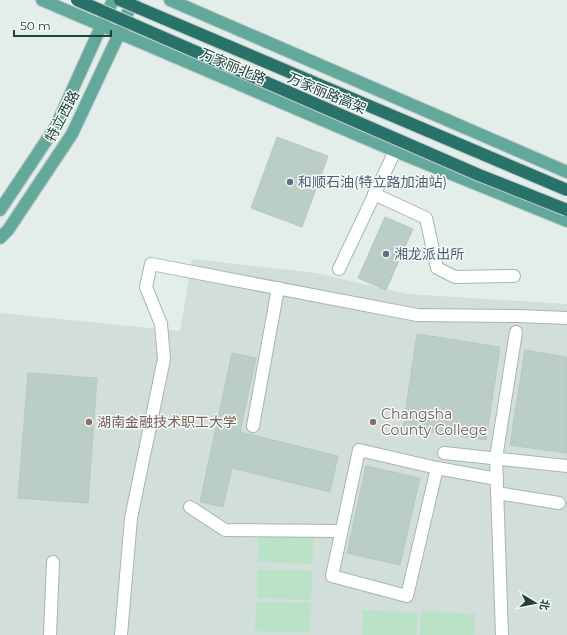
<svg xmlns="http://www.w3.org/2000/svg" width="567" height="635" font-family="Montserrat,'Noto Sans SC',sans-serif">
<rect width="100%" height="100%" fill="#e3eeea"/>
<path fill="#d1ded9" d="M192,259l124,14 91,21 160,10v331h-567v-322l180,18z"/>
<g fill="#b9e2c7">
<path d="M259,533l54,2v29l-55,-2z"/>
<path d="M257,569l55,2 -1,29 -54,-2z"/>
<path d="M256,602l55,1 -1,29 -55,-1z"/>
<path d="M363,610l54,3 -1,22h-54z"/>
<path d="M421,611l54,3 -1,21h-54z"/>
</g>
<g fill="#bacdc6" stroke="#b4c9c2">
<path d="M277,137l51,19 -26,71 -51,-19z"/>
<path d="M385,217l28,12 -27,61 -28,-12z"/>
<path d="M417,334l83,13 -14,93 -83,-12z"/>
<path d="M525,350l42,7v96l-57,-8z"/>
<path d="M232,353l24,5 -16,74 98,24 -8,36 -98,-24 -9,39 -23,-5z"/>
<path d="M28,373l69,5 -9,125 -70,-5z"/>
<path d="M366,466l54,12 -20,87 -53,-12z"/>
</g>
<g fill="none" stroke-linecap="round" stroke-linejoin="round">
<defs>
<g id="minor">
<path d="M374,194l52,24 11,50 18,9 59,-1"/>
<path d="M339,269l56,-118"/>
<path d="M253,426l25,-138"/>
<path d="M444,453l123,13"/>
<path d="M437,468l-30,128 -75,-20 27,-126 78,18 60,11"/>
<path d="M497,493l62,10"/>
<path d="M190,507l35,23 116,1"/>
<path d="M50,635l3,-73"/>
<path d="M121,635l10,-117 33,-159 -3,-35 -15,-37 5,-23 266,51 101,1 49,2"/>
<path d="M502,635l-6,-177 20,-126"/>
</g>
<g id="major">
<path d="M42,0l353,151 172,70"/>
<path d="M170,0l397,172"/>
<path d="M0,210l56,-84 57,-126"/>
<path d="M0,238l8,-8 64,-96 47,-100 14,-34"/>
</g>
</defs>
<use href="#minor" stroke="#a5b7b2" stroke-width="14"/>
<use href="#major" stroke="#c1cac8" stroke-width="14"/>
<use href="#minor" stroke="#fff" stroke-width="12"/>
<use href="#major" stroke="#62a99c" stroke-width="12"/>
<defs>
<g id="highway-bridge">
<path d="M77,0l402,175 88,35"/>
<path d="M120,0l447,190"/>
</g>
</defs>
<use href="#highway-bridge" stroke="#c1cac8" stroke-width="14" stroke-linecap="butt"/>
<use href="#highway-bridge" stroke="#287269" stroke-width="12"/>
</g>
<g fill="#5c6f8a" stroke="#f4faf7" stroke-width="1.5">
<circle cx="290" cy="182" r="4"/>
<circle cx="386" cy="254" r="4"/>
</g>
<g fill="#8d6e63" stroke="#f4faf7" stroke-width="1.5">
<circle cx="89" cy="422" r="4"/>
<circle cx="373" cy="422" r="4"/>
</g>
<g text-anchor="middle" stroke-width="3" stroke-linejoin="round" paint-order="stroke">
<g font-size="14" fill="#20423c" stroke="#f4faf7">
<text transform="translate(233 66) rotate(23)" y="5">万家丽北路</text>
<text transform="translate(327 93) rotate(23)" y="5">万家丽路高架</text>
<text transform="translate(62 116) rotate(-62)" y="5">特立西路</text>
</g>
<g font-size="14" fill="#4e5e75" stroke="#f4faf7" text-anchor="start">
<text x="298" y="187">和顺石油(特立路加油站)</text>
<text x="394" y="259">湘龙派出所</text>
</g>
<g font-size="14" fill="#785e54" stroke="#f4faf7" text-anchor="start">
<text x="381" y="419">Changsha<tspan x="381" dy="16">County College</tspan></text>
<text x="97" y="427">湖南金融技术职工大学</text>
</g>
</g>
<g transform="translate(535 603) rotate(100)" stroke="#f4faf7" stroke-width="3" paint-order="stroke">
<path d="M0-3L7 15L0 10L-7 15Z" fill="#20423c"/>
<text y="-6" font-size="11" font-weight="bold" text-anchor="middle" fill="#20423c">北</text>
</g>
<path d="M14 30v6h97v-6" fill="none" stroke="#20423c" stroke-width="2"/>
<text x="20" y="30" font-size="12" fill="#20423c" stroke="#f4faf7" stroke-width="3" paint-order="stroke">50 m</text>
</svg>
